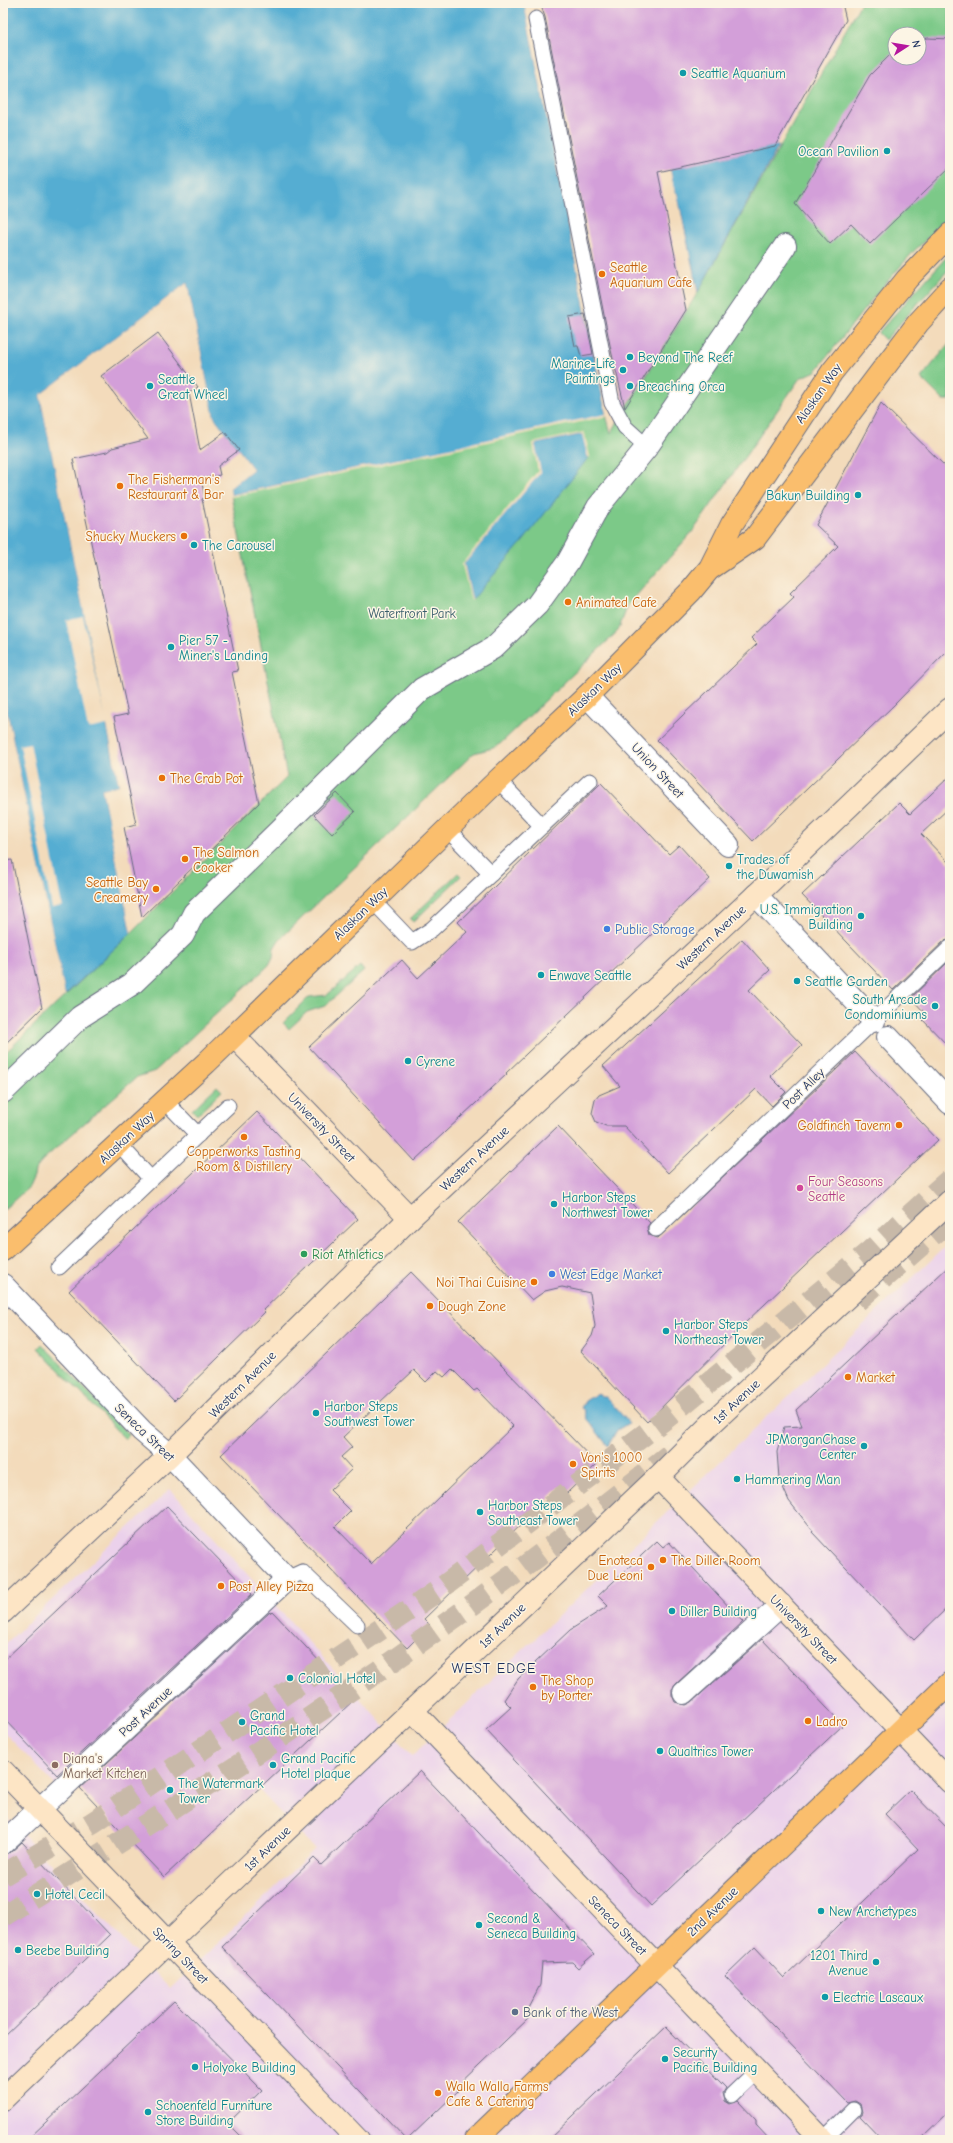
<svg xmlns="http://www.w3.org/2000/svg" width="953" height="2143" font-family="'Comic Neue',sans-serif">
<rect width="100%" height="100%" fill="#fcf5e5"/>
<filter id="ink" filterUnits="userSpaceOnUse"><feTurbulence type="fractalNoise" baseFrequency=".025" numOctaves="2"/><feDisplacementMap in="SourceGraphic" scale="8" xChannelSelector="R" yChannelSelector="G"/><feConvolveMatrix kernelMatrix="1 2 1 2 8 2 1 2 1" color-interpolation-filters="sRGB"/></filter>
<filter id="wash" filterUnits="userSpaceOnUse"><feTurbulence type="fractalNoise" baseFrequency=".012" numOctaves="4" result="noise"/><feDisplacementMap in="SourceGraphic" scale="16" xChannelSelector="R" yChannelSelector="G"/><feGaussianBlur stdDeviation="0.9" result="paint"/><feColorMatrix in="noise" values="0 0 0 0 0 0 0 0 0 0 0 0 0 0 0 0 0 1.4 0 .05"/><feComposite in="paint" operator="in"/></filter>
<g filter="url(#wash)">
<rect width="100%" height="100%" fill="#f3dbbb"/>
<path fill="#ebd1eb" d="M950,1242v898h-947v-326l167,175 145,-140 -155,-163 -105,99 -52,-54v-85l167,-157 242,267z"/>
<g fill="#7bc988" stroke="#4b7c73" fill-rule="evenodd">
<path d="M861,3h89v214l-37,35 -40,46 -57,73 -16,7 -107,153 -65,74 -10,26 -118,113 -7,4 -19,5 -195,187 -5,8 -1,9 -4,8 -114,106 -18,6 -91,80 -11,13 -1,6 -5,11 -26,23v-155l128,-122 156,-156 -56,-282 375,-80 5,18 87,-141zM895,34h24v24h-24z"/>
<path d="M950,253v15l-65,72 -7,-7z"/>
<path d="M950,343v57h-7l-22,-22z"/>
<path d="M458,873l3,3 -48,46 -3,-3z"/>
<path d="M360,966l4,5 -39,35 -18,6 -18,17 -6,-6 26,-26 18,-2z"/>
<path d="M217,1086l5,5 -25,24 -5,-5z"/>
<path d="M42,1344l87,91 -4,4 -87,-91z"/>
</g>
<g fill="#55add2" stroke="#386e98">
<path d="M3,3h521l82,412 -375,80 -1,-7 23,-19 -39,-52 -27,-134 -147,112 79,390 -17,4 29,144 -66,62 -62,-303z"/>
<path d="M779,145l-81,147 -21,-99h-2l-5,-24z"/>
<path d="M583,434l5,24 -64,82 -52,60 -8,-36 76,-92 -5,-28z"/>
<path d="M598,1393l3,4h5l23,26 -12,7 -9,16 -22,-28 -2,-8 -3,-2 4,-7z"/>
</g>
<g fill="#f3dbbb">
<path d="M524,3h2l82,413 -377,81 -3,-10 22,-19 -37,-51 -27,-130 -144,109 79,388 -2,3 -14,3 27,141 -1,2 -29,-144 17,-4 -12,-60 -19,4 -22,-109 17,-4 22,101 -65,-322 147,-112 27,134 39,52 -23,19 1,7 375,-81z"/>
<path d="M780,143l-1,2 -109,24 5,24h2l20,100 -21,-98 -3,-1 -5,-25z"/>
<path d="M584,432l6,25 -2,1 -6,-24 -47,10 6,28 -77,92 8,36 -1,1 -9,-37 76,-93 -5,-28z"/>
<path d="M3,692l58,282 4,21 -1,1 -61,-294z"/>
<path d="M30,743l32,163 -10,2 -32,-163z"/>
</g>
<g id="blocks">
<g fill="#d39fd9" fill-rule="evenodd">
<path d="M540,3h302l4,17 -71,126 -117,26 28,138 -61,98 -14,-58 -66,-333z"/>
<path d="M928,38l22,1v128l-80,77 -19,-20 -21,20 -35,-40 75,-129 25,-25v8h24v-18z"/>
<path d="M585,314l8,40 -12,2 -3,-10h-3l-6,-29z"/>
<path d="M158,333l40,54 -9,6 11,57 25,-18 14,18 -21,16 2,9 -19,4 4,19 -3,1 36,172 -6,1 27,131 -117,114 -18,-90 12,-3 -22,-107 14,-3 -55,-255 34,-7 5,-4 36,-9 -47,-63z"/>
<path d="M881,403l69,68v177l-56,57 -141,136 -96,-101 100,-96 -6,-6 43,-41 -4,-4 48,-47 -22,-21z"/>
<path d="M950,776v31l-29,27 29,30v75l-6,2 -51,49 -91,-95 97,-92 11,11z"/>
<path d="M601,783l68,71 10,-9 31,34 -204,194 1,1 -93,87 -105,-114 93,-87 16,18 49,-46 -9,-10z"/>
<path d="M337,793l18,19 -23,22 -18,-19z"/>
<path d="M12,860l30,148 -39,38v-185z"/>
<path d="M742,939l28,31 -21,20 53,55 -32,31 16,16 -14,14 -16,-17 -88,84 -44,-47h-18l-10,-4 -4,-9 3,-13 4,-5 21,-9 -17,-20z"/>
<path d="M950,960v88l-29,-30 5,-4 -15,-16z"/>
<path d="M855,1052l83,88 -193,183 -98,99 -66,-71 11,-15 3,-10 -5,-33 -28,-6 -17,4 -13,9 -74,-78 100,-96 92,97 -3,4 2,8 9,3z"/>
<path d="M257,1112l101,107 -95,91 2,2 -91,89 -105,-110z"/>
<path d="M950,1265v340l-36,35 -102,-108 1,-1 -24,-30 -10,-23 -2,-26 7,-25 18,-1 -6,-16z"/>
<path d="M411,1272l186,192 -30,29 -7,-6 -136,132 6,6 -23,23 -186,-193zM452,1369l22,22 3,-2 36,37 -142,138 -36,-37 16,-16 -21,-21 22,-21 -11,-12 11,-10 -9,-10 71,-67 12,12 11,-11 7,6z"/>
<path d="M167,1506l85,88 -195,181 -54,-57v-57z"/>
<path d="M657,1541l6,6 6,-5 74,80 -67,62 -4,5v6l3,7 11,3 6,-3 70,-63 81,86 -192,181 -165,-176 25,-23 -7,-7 14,-21 52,-49 38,-24 -10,-10z"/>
<path d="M270,1612l1,2 2,-2 82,87 -191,178 -84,-89z"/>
<path d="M420,1771l174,183 -16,14 -6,-6 -30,1 -2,22 -15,29 4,4 -73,70 2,3 -51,49 -185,-193 92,-89 7,7z"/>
<path d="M910,1790l40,41v280l-30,29h-37l-23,-24 2,-4 -2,-8 -5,-3 -8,2 -122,-127 30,-29 29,31 134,-129 -33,-35z"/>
<path d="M22,1842l88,93 -107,103v-183l8,-3z"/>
<path d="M174,2001l88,89 -34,33 17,17h-218z"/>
<path d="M666,2027l60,61 -3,5 2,8 5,3 8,-3 18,19v5l14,15h-222z"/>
</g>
</g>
</g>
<g filter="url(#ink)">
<use href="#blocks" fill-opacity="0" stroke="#676b7f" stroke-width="1"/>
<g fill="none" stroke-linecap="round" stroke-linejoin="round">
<g stroke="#c8b9a8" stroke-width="22" stroke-dasharray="22 11" stroke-linecap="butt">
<path d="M857,1301l93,-81"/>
<path d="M3,1875l89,-52 344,-231 229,-173 205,-168 80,-72"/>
<path d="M3,1916c154,-97 307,-195 455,-301 72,-51 142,-106 211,-160"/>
</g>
<defs>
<g id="lane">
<path d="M536,19l76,384 13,24 22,20"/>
<path d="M498,780l44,46"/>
<path d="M447,829l44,45"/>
<path d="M372,900l40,42 20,-13 158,-148"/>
<path d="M165,1101l33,34"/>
<path d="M118,1143l33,36"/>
<path d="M656,1229l294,-281"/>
<path d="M59,1267l169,-161"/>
<path d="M287,1579l15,-7 55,53"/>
<path d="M732,2095l25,-24"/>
<path d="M823,2140l30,-30"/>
</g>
<g id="street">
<path d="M587,696l141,149"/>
<path d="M756,895l118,126"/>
<path d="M888,1037l62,66"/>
<path d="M3,1092l77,-75 52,-33 51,-49 11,-22 86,-83 142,-141 71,-41 44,-43 31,-43 30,-55 49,-60 138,-201"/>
<path d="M3,1285l139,146 28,24 117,124 -284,264"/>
<path d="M684,1693l97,-88"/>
</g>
<g id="secondary">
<path d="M234,1036l176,182"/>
<path d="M658,1477l292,305"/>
<path d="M3,1612l167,-157 240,-237 360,-336 180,-173"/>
<path d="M412,1710l411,430"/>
<path d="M3,1771l355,369"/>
<path d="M3,2099l655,-622 54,-54 238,-222"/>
</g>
<g id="primary">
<path d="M711,568l44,-30 163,-215 32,-35"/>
<path d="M3,1250l203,-187 292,-283 89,-84 104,-105 19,-23 22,-44 100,-152 75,-93 43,-45"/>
<path d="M475,2140l475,-457"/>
</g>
</defs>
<use href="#lane" stroke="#676b7f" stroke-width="17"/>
<use href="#street" stroke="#676b7f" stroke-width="24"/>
<use href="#secondary" stroke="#676b7f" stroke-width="24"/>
<use href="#primary" stroke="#676b7f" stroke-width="24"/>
<use href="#lane" stroke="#fff" stroke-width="15"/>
<use href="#street" stroke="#fff" stroke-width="22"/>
<use href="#secondary" stroke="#fde5c5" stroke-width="22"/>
<use href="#primary" stroke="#fabe6d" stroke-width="22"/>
</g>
</g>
<g fill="#0f9aa8" stroke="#fcf5e5" stroke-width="1.5">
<circle cx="683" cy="73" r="4"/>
<circle cx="887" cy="151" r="4"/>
<circle cx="630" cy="357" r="4"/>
<circle cx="623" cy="370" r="4"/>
<circle cx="150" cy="386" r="4"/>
<circle cx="630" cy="386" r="4"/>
<circle cx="858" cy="495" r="4"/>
<circle cx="194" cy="545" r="4"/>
<circle cx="171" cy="647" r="4"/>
<circle cx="729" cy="866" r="4"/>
<circle cx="861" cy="916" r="4"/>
<circle cx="541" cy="975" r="4"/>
<circle cx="797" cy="981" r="4"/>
<circle cx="935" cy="1006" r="4"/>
<circle cx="408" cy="1061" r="4"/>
<circle cx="554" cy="1204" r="4"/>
<circle cx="666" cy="1331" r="4"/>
<circle cx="316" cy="1413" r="4"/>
<circle cx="864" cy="1446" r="4"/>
<circle cx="737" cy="1479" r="4"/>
<circle cx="480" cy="1512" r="4"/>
<circle cx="672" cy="1611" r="4"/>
<circle cx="290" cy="1678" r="4"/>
<circle cx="242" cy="1722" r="4"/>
<circle cx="660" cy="1751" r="4"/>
<circle cx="273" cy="1765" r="4"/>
<circle cx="170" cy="1790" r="4"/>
<circle cx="37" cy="1894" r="4"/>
<circle cx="821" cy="1911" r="4"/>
<circle cx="479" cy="1925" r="4"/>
<circle cx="18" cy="1950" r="4"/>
<circle cx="876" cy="1962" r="4"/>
<circle cx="825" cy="1997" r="4"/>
<circle cx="665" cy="2059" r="4"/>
<circle cx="195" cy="2067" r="4"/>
<circle cx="148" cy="2112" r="4"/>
</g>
<g fill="#e8710a" stroke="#fcf5e5" stroke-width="1.5">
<circle cx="602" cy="274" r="4"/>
<circle cx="120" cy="486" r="4"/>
<circle cx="184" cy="536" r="4"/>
<circle cx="568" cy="602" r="4"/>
<circle cx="162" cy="778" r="4"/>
<circle cx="185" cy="859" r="4"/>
<circle cx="156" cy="889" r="4"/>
<circle cx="899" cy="1125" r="4"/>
<circle cx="244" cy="1137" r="4"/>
<circle cx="534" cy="1282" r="4"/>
<circle cx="430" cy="1306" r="4"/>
<circle cx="848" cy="1377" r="4"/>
<circle cx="573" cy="1464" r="4"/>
<circle cx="663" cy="1560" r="4"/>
<circle cx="651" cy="1567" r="4"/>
<circle cx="221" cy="1586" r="4"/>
<circle cx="533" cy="1687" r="4"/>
<circle cx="808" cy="1721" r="4"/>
<circle cx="438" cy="2093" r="4"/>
</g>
<g fill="#3f7fe0" stroke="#fcf5e5" stroke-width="1.5">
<circle cx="607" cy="929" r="4"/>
<circle cx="552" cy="1274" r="4"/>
</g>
<circle fill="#d1479c" stroke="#fcf5e5" stroke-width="1.5" cx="800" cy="1188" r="4"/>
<circle fill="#2e9e5b" stroke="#fcf5e5" stroke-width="1.5" cx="304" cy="1254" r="4"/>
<circle fill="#8d6e63" stroke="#fcf5e5" stroke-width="1.5" cx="55" cy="1765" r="4"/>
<circle fill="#5c6f8a" stroke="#fcf5e5" stroke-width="1.5" cx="515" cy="2012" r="4"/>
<g text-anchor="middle" stroke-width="3" stroke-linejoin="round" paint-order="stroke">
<g font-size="13" fill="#0d838f" stroke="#fcf5e5" text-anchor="start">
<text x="691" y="78">Seattle Aquarium</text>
<text x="879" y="156" text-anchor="end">Ocean Pavilion</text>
<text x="638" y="362">Beyond The Reef</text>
<text x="615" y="368" text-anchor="end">Marine-Life<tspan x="615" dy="15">Paintings</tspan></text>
<text x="158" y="384">Seattle<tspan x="158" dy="15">Great Wheel</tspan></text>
<text x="638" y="391">Breaching Orca</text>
<text x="850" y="500" text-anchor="end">Bakun Building</text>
<text x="202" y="550">The Carousel</text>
<text x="179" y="645">Pier 57 -<tspan x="179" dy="15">Miner's Landing</tspan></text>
<text x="737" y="864">Trades of<tspan x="737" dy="15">the Duwamish</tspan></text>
<text x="853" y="914" text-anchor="end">U.S. Immigration<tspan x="853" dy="15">Building</tspan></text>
<text x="549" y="980">Enwave Seattle</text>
<text x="805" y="986">Seattle Garden</text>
<text x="927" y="1004" text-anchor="end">South Arcade<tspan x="927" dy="15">Condominiums</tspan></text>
<text x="416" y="1066">Cyrene</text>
<text x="562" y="1202">Harbor Steps<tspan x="562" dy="15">Northwest Tower</tspan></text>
<text x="674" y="1329">Harbor Steps<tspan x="674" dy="15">Northeast Tower</tspan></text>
<text x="324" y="1411">Harbor Steps<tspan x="324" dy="15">Southwest Tower</tspan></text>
<text x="856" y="1444" text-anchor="end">JPMorganChase<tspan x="856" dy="15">Center</tspan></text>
<text x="745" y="1484">Hammering Man</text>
<text x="488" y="1510">Harbor Steps<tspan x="488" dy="15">Southeast Tower</tspan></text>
<text x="680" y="1616">Diller Building</text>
<text x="298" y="1683">Colonial Hotel</text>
<text x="250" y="1720">Grand<tspan x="250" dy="15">Pacific Hotel</tspan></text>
<text x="668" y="1756">Qualtrics Tower</text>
<text x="281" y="1763">Grand Pacific<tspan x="281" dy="15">Hotel plaque</tspan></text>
<text x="178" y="1788">The Watermark<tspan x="178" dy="15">Tower</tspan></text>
<text x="45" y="1899">Hotel Cecil</text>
<text x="829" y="1916">New Archetypes</text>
<text x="487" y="1923">Second &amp;<tspan x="487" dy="15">Seneca Building</tspan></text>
<text x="26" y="1955">Beebe Building</text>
<text x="868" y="1960" text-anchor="end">1201 Third<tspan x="868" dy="15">Avenue</tspan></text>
<text x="833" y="2002">Electric Lascaux</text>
<text x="673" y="2057">Security<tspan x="673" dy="15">Pacific Building</tspan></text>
<text x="203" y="2072">Holyoke Building</text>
<text x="156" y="2110">Schoenfeld Furniture<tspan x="156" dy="15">Store Building</tspan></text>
</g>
<g font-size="13" fill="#c56008" stroke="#fcf5e5" text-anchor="start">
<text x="610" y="272">Seattle<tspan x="610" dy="15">Aquarium Cafe</tspan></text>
<text x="128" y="484">The Fisherman's<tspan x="128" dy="15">Restaurant &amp; Bar</tspan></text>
<text x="176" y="541" text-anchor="end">Shucky Muckers</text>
<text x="576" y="607">Animated Cafe</text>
<text x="170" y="783">The Crab Pot</text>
<text x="193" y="857">The Salmon<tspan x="193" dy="15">Cooker</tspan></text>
<text x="148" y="887" text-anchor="end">Seattle Bay<tspan x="148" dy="15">Creamery</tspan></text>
<text x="891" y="1130" text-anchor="end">Goldfinch Tavern</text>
<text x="244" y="1156" text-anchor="middle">Copperworks Tasting<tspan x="244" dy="15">Room &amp; Distillery</tspan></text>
<text x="526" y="1287" text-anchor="end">Noi Thai Cuisine</text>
<text x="438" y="1311">Dough Zone</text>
<text x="856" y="1382">Market</text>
<text x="581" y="1462">Von's 1000<tspan x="581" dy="15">Spirits</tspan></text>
<text x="643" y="1565" text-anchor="end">Enoteca<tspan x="643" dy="15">Due Leoni</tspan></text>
<text x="671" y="1565">The Diller Room</text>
<text x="229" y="1591">Post Alley Pizza</text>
<text x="541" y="1685">The Shop<tspan x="541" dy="15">by Porter</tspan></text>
<text x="816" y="1726">Ladro</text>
<text x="446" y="2091">Walla Walla Farms<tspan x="446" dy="15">Cafe &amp; Catering</tspan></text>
</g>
<g font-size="13" fill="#1b2f5e" stroke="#fcf5e5">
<text transform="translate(818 393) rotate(-55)" y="5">Alaskan Way</text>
<text transform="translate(594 689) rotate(-44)" y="5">Alaskan Way</text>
<text transform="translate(658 770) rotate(47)" y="5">Union Street</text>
<text transform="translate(360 913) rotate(-44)" y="5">Alaskan Way</text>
<text transform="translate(711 937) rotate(-43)" y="5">Western Avenue</text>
<text transform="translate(803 1088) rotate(-44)" y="5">Post Alley</text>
<text transform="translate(322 1127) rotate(46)" y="5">University Street</text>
<text transform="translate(126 1137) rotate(-43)" y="5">Alaskan Way</text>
<text transform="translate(474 1158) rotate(-43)" y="5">Western Avenue</text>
<text transform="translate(242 1384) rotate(-45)" y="5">Western Avenue</text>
<text transform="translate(736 1401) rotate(-43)" y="5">1st Avenue</text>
<text transform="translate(145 1432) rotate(44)" y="5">Seneca Street</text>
<text transform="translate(502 1625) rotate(-44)" y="5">1st Avenue</text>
<text transform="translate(804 1629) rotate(46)" y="5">University Street</text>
<text transform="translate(145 1711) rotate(-43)" y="5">Post Avenue</text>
<text transform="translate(267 1848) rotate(-44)" y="5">1st Avenue</text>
<text transform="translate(712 1911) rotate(-44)" y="5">2nd Avenue</text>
<text transform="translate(618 1925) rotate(46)" y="5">Seneca Street</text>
<text transform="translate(181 1955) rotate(46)" y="5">Spring Street</text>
</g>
<g font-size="13" fill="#385d6b" stroke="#fcf5e5">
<text x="412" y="618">Waterfront Park</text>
</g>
<g font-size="13" fill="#366cbe" stroke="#fcf5e5" text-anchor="start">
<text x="615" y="934">Public Storage</text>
<text x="560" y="1279">West Edge Market</text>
</g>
<g font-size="13" fill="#b23c85" stroke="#fcf5e5" text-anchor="start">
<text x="808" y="1186">Four Seasons<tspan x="808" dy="15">Seattle</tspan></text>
</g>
<g font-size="13" fill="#27864d" stroke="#fcf5e5" text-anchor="start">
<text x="312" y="1259">Riot Athletics</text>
</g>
<g font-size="13" fill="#785e54" stroke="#fcf5e5" text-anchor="start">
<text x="63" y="1763">Diana's<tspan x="63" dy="15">Market Kitchen</tspan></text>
</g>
<g font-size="13" fill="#4e5e75" stroke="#fcf5e5" text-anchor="start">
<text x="523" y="2017">Bank of the West</text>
</g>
<g font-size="14" letter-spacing="1" fill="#1b2f5e" stroke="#fcf5e5">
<text x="494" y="1673">WEST EDGE</text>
</g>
</g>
<rect width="953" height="2143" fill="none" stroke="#fcf5e5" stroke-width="16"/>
<g transform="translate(907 46) rotate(78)"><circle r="19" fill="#fcf5e5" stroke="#a2a6af"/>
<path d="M0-3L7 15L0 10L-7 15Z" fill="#b5179e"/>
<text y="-6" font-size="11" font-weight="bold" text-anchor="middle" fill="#1b2f5e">N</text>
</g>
</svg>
